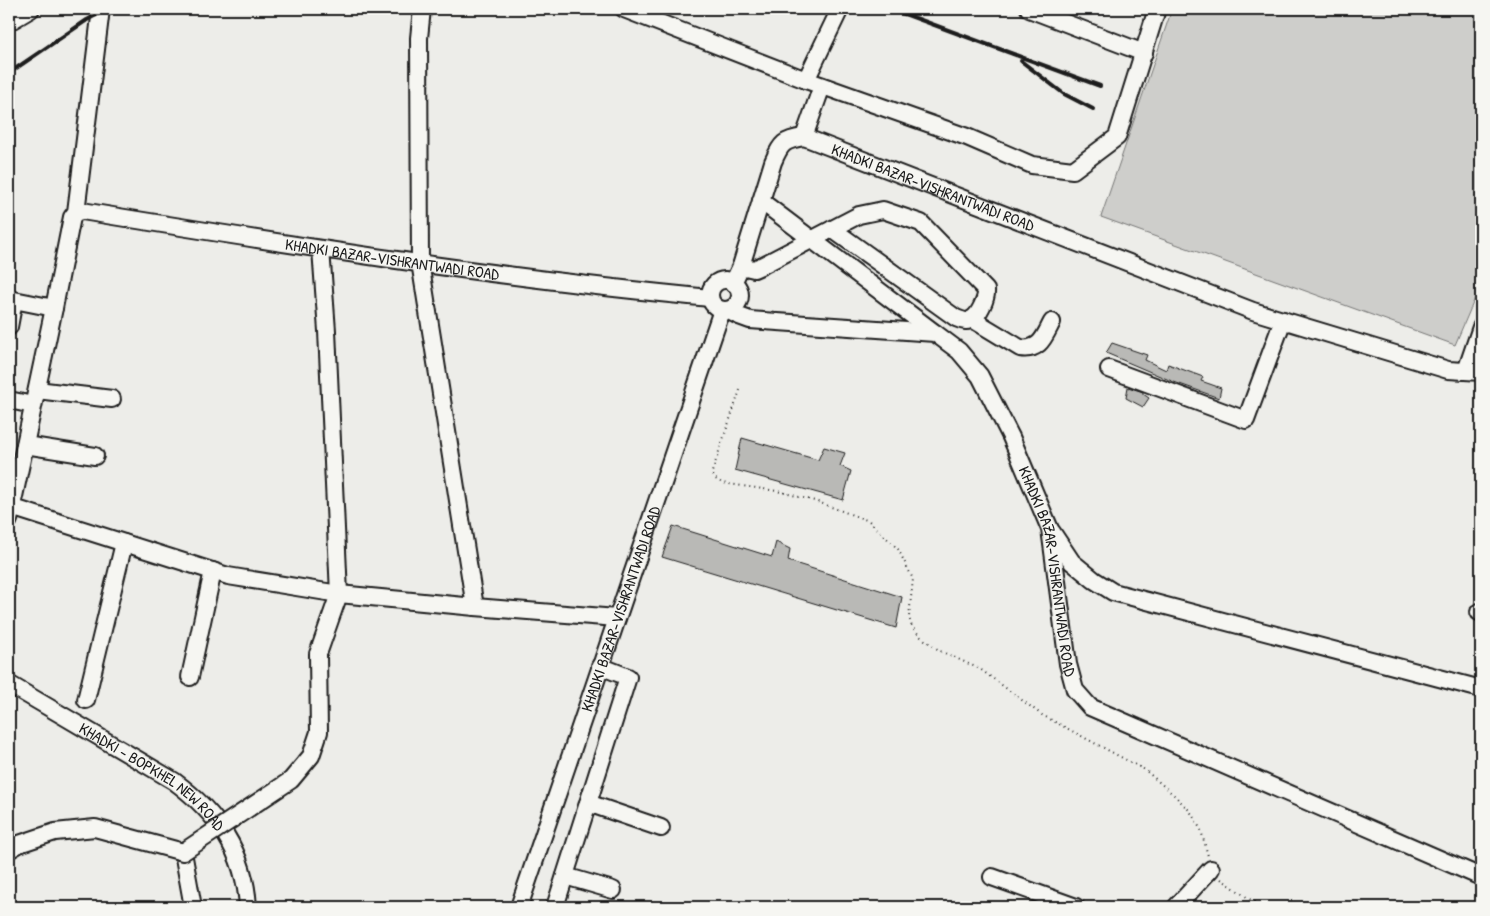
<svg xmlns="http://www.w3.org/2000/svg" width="1490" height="916" font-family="'Patrick Hand',sans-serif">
<rect width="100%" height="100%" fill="#edede9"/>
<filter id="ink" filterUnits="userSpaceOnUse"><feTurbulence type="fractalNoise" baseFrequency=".02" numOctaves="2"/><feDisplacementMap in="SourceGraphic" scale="10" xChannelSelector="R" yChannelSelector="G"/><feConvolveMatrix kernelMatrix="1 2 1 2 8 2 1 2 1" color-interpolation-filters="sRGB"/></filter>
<g filter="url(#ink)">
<path fill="#cececb" stroke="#757574" d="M1172,9h309v275l-26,61 -354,-128z"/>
<g fill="#b9b9b6" stroke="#1c1c1c">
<path d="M1112,343l35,12 -2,5 21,10 2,-6 35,13 -2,4 20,7 -2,10 -45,-16 -68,-29z"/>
<path d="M1128,387l15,5v2l6,4 -6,9 -17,-9z"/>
<path d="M742,438l76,22 6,-13 21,6 -5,13 11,5 -8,29 -108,-30z"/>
<path d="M673,526l99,31 4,-15 14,7 -2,12 114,36 -6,31 -234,-71z"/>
</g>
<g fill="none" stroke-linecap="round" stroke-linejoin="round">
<defs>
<g id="minor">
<path d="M422,9l-3,29 1,224 55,345"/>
<path d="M624,9l182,71 161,57 65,28 41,5 44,-33 40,-128"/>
<path d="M1029,9l115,44"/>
<path d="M9,22l22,-13"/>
<path d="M806,80l34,-71"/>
<path d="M804,137l18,-51"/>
<path d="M761,201l174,132"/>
<path id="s1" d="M76,212l6,-1c208,34 417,67 628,87"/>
<path d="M741,266l13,3 9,-4 96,-50 24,-5 38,13 65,67c1,8 -7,25 -14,29 -5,4 -11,1 -16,-1l-124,-89"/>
<circle cx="725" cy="295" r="15"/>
<path id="s2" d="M733,283l8,-17 32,-104c8,-19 11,-22 31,-25l449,174 195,59 33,2"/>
<path d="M9,299l45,9"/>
<path id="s3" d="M727,310l12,6 11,4 185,13 24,18 21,25 31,61 39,92 18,135 7,26 15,17 391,170"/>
<path d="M972,319l48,29c20,3 24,-11 32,-26"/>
<path d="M9,327l5,-27"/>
<path d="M1109,369l137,51 37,-100"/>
<path d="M1466,371l15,-44"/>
<path d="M37,390l75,9"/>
<path d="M9,400l24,5"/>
<path d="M25,445l70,11"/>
<path d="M11,507l217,69 111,18 136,13 142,11"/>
<path d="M9,520l45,-212 18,-91 4,-5 25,-203"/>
<path d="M1052,532l20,30 22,18 19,12 368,97"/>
<path d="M1479,612l2,1"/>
<path d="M318,654l21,-60 -12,-263 -6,-82"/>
<path d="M190,677l23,-106"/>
<path id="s4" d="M9,684l165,97c43,32 71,71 74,126"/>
<path d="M86,700l38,-157"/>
<path d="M588,803l73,25"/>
<path d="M183,852l10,55"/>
<path d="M565,876l48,14"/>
<path d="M992,877l84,30"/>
<path id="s5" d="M519,907l203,-597"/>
<path d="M555,907l73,-230 -28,-11"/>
<path d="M1176,907l35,-38"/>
</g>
</defs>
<use href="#minor" stroke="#1c1c1c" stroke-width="20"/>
<g stroke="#1c1c1c" stroke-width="2" stroke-dasharray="1 4" stroke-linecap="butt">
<path d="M740,390l-28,82 2,6 8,5 55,8 38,10 54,20 29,28 15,30 -4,38 3,10 9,10 19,14 40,18 62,46 103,55 29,25 16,16 11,19 7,26"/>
<path d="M1221,879l40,28"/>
</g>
<use href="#minor" stroke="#f6f6f2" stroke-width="16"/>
<g stroke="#1c1c1c" stroke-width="4">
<path d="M891,9l209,77"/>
<path d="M1021,61l43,33 29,15"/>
<path d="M9,73l78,-53 20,-11"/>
</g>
<defs>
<path id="minor-bridge" d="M9,850l10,-6 36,-12 40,-4 88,24 108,-72 20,-24 8,-24 -1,-78"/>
</defs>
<use href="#minor-bridge" stroke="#1c1c1c" stroke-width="20" stroke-linecap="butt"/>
<use href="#minor-bridge" stroke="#f6f6f2" stroke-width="16"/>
</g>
</g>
<g text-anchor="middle" stroke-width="4" stroke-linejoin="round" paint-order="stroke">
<g font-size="16" fill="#1c1c1c" stroke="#f6f6f2">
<text dy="6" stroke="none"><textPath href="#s2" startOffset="309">KHADKI BAZAR-VISHRANTWADI ROAD</textPath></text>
<text dy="6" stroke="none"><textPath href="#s1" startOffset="320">KHADKI BAZAR-VISHRANTWADI ROAD</textPath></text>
<text dy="6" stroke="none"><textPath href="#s3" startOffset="482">KHADKI BAZAR-VISHRANTWADI ROAD</textPath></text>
<text dy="6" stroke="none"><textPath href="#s5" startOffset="315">KHADKI BAZAR-VISHRANTWADI ROAD</textPath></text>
<text dy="6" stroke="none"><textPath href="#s4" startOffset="171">KHADKI - BOPKHEL NEW ROAD</textPath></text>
</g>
</g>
<rect width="1490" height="916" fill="none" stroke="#f6f6f2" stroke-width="30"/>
<rect x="15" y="15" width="1460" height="886" fill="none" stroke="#1c1c1c" stroke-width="2" filter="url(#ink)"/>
</svg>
